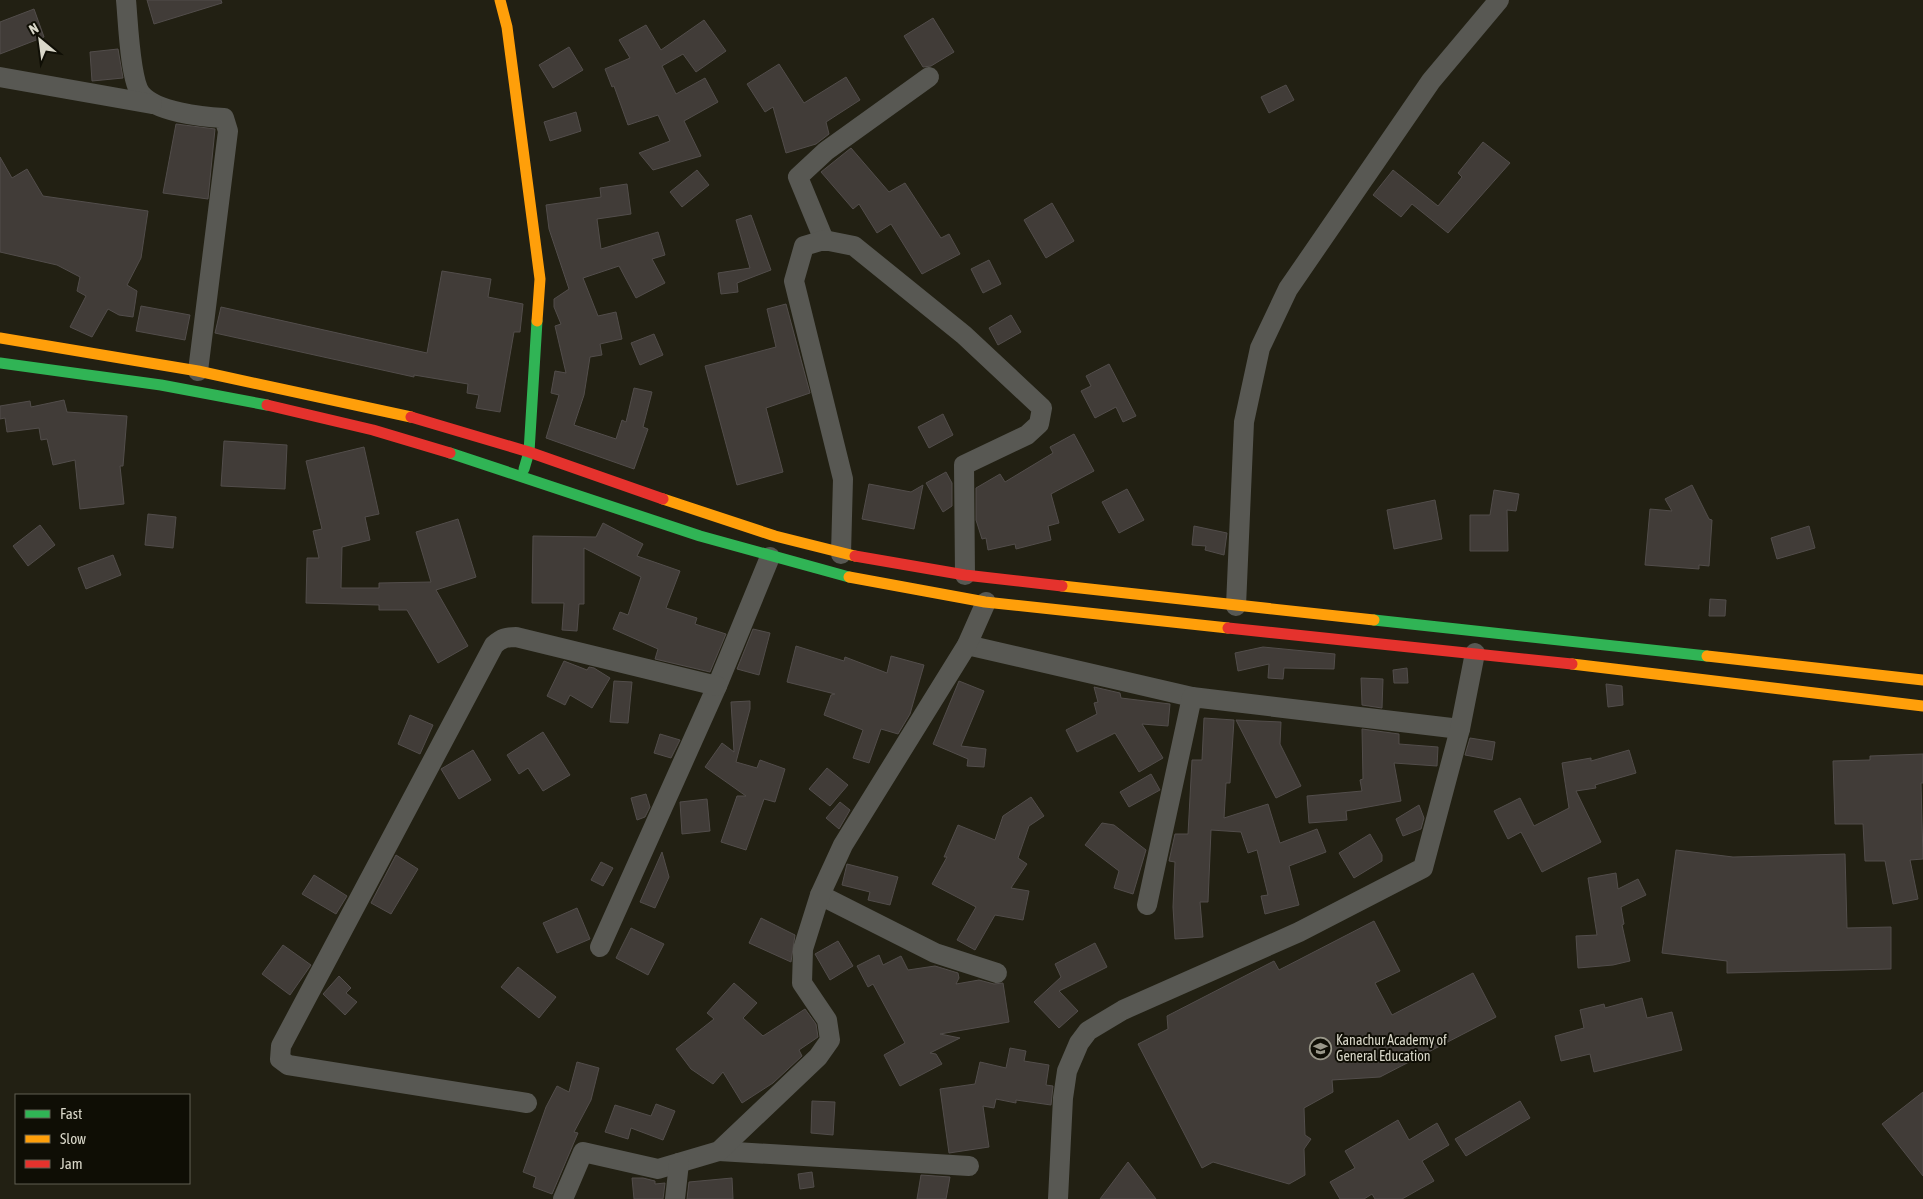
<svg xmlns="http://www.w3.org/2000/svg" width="1923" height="1199" font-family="'Asap Condensed',sans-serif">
<rect width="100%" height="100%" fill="#222013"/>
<g fill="#413c38" stroke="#524d4b">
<path d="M147,0h74l1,3 -68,21z"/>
<path d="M34,9l10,28 -44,17v-32z"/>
<path d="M933,18l21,34 -23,14 -8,1 -19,-31z"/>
<path d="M704,20l22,31 -30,21 -13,-18 -21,12 14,28 29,-16 13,24 -34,19 17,35 -48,14 -14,-17 31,-12 -12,-26 -30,10 -14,-39 -2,1 -7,-18 25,-11 -11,-18 27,-15 15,25z"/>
<path d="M569,47l14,23 -30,18 -14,-23z"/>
<path d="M118,49l5,29 -31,3 -2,-29z"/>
<path d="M779,64l25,39 42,-26 14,23 -34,22 3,12 -13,10 -30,9 -13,-46 -8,5 -18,-28z"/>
<path d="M1286,85l8,15 -25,13 -8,-16z"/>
<path d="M576,112l5,19 -31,10 -6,-19z"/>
<path d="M176,124l39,5 -7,70 -45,-6z"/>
<path d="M1483,142l27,21 -62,70 -36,-29 -11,13 -28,-22 20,-25 45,36 24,-29 -4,-4z"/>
<path d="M851,148l38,44 16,-9 36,55 8,-4 11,20 -38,20 -31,-50 -14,9 -18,-29 -6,5 -32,-37z"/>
<path d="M0,157l12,21 15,-9 16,27 105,15 -7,47 -14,27 10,6 -4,26 -14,-2 -11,-6 -16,28 -22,-10 16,-31 -9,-5 3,-14 -23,-12 -57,-13z"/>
<path d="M697,170l12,15 -27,22 -12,-15z"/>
<path d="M627,184l4,30 -34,5 4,30 57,-17 7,23 -13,4 13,24 -29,15 -17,-32 -36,12 15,38 18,-4 6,27 -22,5 2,11 -12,2 -6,38 -10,30 42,14 6,-19 4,2 8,-34 18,4 -9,35 5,2 -14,40 -88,-31 13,-43 -8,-2 4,-22 11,2 -11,-47 6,-2 -7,-17v-8l15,-10 -20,-60 -3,-24 55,-8 -1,-9z"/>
<path d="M1052,203l22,38 -28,17 -22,-38z"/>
<path d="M751,215l20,55 -34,13 1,9 -17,2 -3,-21 32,-5 -14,-48z"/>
<path d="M989,260l12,24 -18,9 -12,-24z"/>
<path d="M442,271l49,8 -3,18 35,7 -3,28h-6l-14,80 -24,-4 3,-13 -12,-2 1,-9 -54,-9v2l-199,-44 6,-26 206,46z"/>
<path d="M786,304l24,89 -44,15 17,64 -46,13 -32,-119 71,-19 -9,-38z"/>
<path d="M141,306l49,9 -5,25 -49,-9z"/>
<path d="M1011,315l10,17 -23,13 -9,-17z"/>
<path d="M654,334l9,21 -23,10 -9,-22z"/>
<path d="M1109,364l27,52 -13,6 -7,-15 -21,11 -14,-27 10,-5 -5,-10z"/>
<path d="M64,400l3,12 60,4 -4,50h-3l4,38 -44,5 -5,-49 -22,5 -6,-26 -6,1 -2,-12 -32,4 -2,-14 -5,1v-13l30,-5 1,6z"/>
<path d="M943,414l10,21 -24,13 -11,-21z"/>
<path d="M1074,434l20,37 -43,23 8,29 -11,3 3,14 -35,9 -1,-5 -27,6 -2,-12 -4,1 -6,-19v-32l24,-14 5,8 48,-29 -3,-6z"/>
<path d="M224,441l63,4 -2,44 -64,-3z"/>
<path d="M364,447l15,67 -14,3 5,23 -28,7 -1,41h38v-5l52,-1 -15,-50 42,-13 18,58 -40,13 32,56 -30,17 -31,-53h-28v-5l-73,-2 1,-45h12l-6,-27 9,-2 -16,-68z"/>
<path d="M946,472l6,11v23l-9,6 -17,-29z"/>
<path d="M869,484l42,8 12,-7 -9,44 -52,-10z"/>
<path d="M1692,485l17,34 3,1 -3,46 -10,-1v4l-54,-4 5,-56 22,2 -7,-12z"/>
<path d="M1127,489l17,31 -25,13 -17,-31z"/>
<path d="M1494,490l25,4 -3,17 -9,-1 1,41h-38v-36h20z"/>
<path d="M1435,500l7,39 -48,10 -7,-39z"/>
<path d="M148,514l28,3 -3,31 -28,-3z"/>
<path d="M603,523l40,21 -6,12 43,15 -14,37 31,10 -2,6 31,10 -16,38 -55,-13 3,-10 -45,-20 7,-17 8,3 13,-38 -57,-29v56h-5l-2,27 -15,-1 2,-27h-32l1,-67 63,1z"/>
<path d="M40,525l15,20 -27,21 -15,-20z"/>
<path d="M1194,526l33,7 -3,22 -19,-5 1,-4 -14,-1z"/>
<path d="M1809,526l6,22 -38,11 -6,-21z"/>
<path d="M113,555l8,20 -35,14 -8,-21z"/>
<path d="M1710,599l16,1 -1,16h-16z"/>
<path d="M753,629l17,4 -11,42 -22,-6z"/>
<path d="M796,646l48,15 1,-4 42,16 4,-17 33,9 -14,49 -12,20 -17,-5 -12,34 -16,-5 10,-28 -39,-15 7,-20 4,-1 -48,-12z"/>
<path d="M1263,647l72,7 -1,15 -50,-1 -1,11 -15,-1 1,-14 -31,7 -3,-18z"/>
<path d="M564,661l23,9 2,-3 5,1 16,10 -18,30 -22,-13 -5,10 -18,-9z"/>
<path d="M1407,668l1,15h-14l-1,-13z"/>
<path d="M1361,678l22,1 -1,29 -20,-3z"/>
<path d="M614,681l18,1 -4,41 -18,-1z"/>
<path d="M959,681l25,10 -23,55 25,3 -2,18 -17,-1 1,-7 -35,-15z"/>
<path d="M1606,684l16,2 1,19 -15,2z"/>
<path d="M1094,687l26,6 1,5 49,6 -2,22 -26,-2 21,34 -24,14 -24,-39 -38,19 -11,-22 31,-16 -3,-11 4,-1z"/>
<path d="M750,701v8l-14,53 21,6 3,-8 25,9 -10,33 -11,-3 -18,51 -25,-8 16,-46h9l-41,-29 17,-24 12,9 -3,-50z"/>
<path d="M410,715l23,10 -13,29 -22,-10z"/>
<path d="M1204,718l30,2 -4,63h-4l-2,35 44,-14 12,39 37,-14 9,23 -37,14 10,39 -34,9 -4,-18 7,-1 -11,-45 -9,3 -7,-21 -30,-2 -3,72h-8l3,35 -28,2 -2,-32 2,-45 -6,-1 6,-27h13l4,-74h10z"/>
<path d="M1236,720l45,2 -1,22 21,42 -25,12z"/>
<path d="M1362,729l37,5v10l39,3 -1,19 -43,-3 7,38 -55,10 1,9 -38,3 -2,-27 55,-5 -2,-11 3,-1z"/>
<path d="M543,732l27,43 -27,16 -15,-23 -9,6 -12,-19z"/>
<path d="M660,734l20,6 -9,18 -17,-5z"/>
<path d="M1470,738l25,4 -3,18 -27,-5z"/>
<path d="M473,750l18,30 -32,19 -18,-30z"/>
<path d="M1629,750l7,23 -41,12 1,3 -20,3 25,51 -59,30 -21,-40 -13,7 -14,-28 26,-13 14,28 35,-18 -7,-45 29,-5v3z"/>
<path d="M1923,754v29h-2l2,76 -13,1 8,39 -25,5 -8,-43h-20l-2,-37h-28l-2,-63 37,-1v-4z"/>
<path d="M827,768l21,17 -18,21 -21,-17z"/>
<path d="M1151,774l9,16 -31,17 -9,-15z"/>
<path d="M646,794l4,13 -5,10 -8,3 -6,-22z"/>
<path d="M1031,797l13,19 -15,10 -11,32 9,6 -16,24 18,3 -6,29 -28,-5 -20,35 -18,-10 19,-33 -44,-23 15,-27h-3l14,-32 37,15 8,-24z"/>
<path d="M707,799l3,32 -28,3 -2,-32z"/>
<path d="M840,802l10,8 -11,19 -13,-11z"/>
<path d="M1419,805l5,13 -3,11 -18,7 -7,-17z"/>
<path d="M1102,823l12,2 32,25 -13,44 -19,-6 5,-17 -34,-26z"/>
<path d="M1370,834l12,21v6l-28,17 -15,-25z"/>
<path d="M1676,850l57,7 112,-3 2,74 44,-1v42l-164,4v-12l-65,-8z"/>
<path d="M662,852l7,25 -14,31 -15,-6z"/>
<path d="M396,855l22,14 -27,45 -20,-11z"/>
<path d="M601,862l12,6 -10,18 -12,-6z"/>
<path d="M847,864l51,13 -8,28 -22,-5 2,-8 -28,-7z"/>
<path d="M1616,873l2,16 20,-10 8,16 -25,12 3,17 -2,1 8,36 -17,4 -35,3 -2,-32 21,-1 -9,-57z"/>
<path d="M314,875l33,21 -11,18 -34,-20z"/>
<path d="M577,908l13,31 -33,14 -14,-30z"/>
<path d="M761,918l34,17 -4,27 -42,-19z"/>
<path d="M1374,921l26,50 -25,12 17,32 81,-42 23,44 -116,60 -48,3 1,12 -29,16 1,27 6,4 -7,10 1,26 -16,9 -76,-22 -11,6 -64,-124 30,-15 -1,-13 107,-55 5,9z"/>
<path d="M631,928l33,16 -16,31 -32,-17z"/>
<path d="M838,941l15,25 -23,14 -15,-26z"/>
<path d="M1095,943l12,24 -48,24 19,20 -19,17 -25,-26 27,-25 -6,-13z"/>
<path d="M283,945l28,20 -21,30 -28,-21z"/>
<path d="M879,955l4,10 18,-9 7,14 27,-4 23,7 1,5 -3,6 23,-4 15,4 9,-1 6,39 -69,12 20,4 -30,15 6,1 6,10 -42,22 -16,-31 21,-12 -32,-59 -5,3 -11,-21z"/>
<path d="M518,967l38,30 -17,21 -38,-31z"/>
<path d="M339,976l12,12 -5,5 11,9 -12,13 -22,-21z"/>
<path d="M734,983l23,20 -14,15 20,18 42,-27 11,15 2,13 -19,13 3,6 -29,27 -31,20 -19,-31 -10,12 -22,-15 -15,-20 38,-30 -7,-6z"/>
<path d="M1642,998l5,20 25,-6 10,38 -88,22 -4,-18 -29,7 -6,-25 29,-8 -4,-18 24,-6 1,4z"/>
<path d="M1010,1048l16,3 -2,10 25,4 -3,20 7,1 -2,19 -35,-5v3l-20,-4 -2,9 -11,-2 6,41 -40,6 -9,-64 35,-5 5,-22 26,6z"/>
<path d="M577,1062l22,6 -8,32 -17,32 4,1 -26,61 -19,-7 3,-10 -13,-5 23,-65 11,-21 12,6z"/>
<path d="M1923,1092v84l-41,-52z"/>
<path d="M812,1101l23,1 -2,33 -22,-2z"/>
<path d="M1520,1101l10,17 -64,38 -11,-17z"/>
<path d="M656,1104l19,7 -12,29 -32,-12 -3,11 -23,-7 10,-27 36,11z"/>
<path d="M1398,1120l11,20 28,-17 12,22 -27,16 12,20 -32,18h-27l-3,-5 -8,5h-24l-10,-17 25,-14 -10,-17z"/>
<path d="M1128,1162l28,37h-56z"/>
<path d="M812,1172l2,15 -14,2 -2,-15z"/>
<path d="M921,1175l29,2 -4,22h-29z"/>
<path d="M632,1178h11l12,3v3l10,-1 -2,16h-29z"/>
<path d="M732,1178l1,21h-46l2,-17z"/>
</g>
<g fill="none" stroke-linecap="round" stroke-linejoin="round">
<g stroke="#585853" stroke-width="20">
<path d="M126,0c2,20 4,80 15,94 15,18 61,23 83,24l4,13 -30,240"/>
<path d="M0,77l152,27"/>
<path d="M824,240l-26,-63 28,-26 103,-74"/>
<path d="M841,554l2,-75 -49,-198 10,-35 20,-6 30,6 110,89 78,73 -3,16 -12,11 -63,30 1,110"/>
<path d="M1236,606l8,-184 16,-74 28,-59 143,-208 68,-81"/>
<path d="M967,645l225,52"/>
<path d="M820,895l115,58 62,20"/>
<path d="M1147,905l45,-208 268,32"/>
<path d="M600,947l117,-261 53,-129"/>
<path d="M527,1103l-239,-38 -8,-6 1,-13 213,-401c8,-7 12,-8 22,-8l201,49"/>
<path d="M719,1151l250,15"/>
<path d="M563,1199l20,-47 75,17 61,-18 99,-94 12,-17 -3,-20 -25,-37 1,-34 17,-54 23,-50 124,-200 19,-43"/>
<path d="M675,1199l4,-36"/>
<path d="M1058,1199l5,-101 4,-27 12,-28 9,-12 35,-21 176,-78 124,-64 37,-139 15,-76"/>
</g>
<g stroke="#30b455" stroke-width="11">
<path d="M0,363l161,22 106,20"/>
<path d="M450,453l250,83 149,41"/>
<path d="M524,469l5,-17 8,-131"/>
<path d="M1374,620l333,36"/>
</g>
<g stroke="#ff9f0a" stroke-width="11">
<path d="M500,0l7,27 33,252 -3,42"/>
<path d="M0,338l198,33 213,46"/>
<path d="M663,499l112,37 80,20"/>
<path d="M849,577l136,25 243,26"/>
<path d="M1062,586l312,34"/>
<path d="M1707,656l216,24"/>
<path d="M1572,664l351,42"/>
</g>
<g stroke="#e5322d" stroke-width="11">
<path d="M267,405l106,25 77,23"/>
<path d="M411,417l118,35 134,47"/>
<path d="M855,556l110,19 97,11"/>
<path d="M1228,628l344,36"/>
</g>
</g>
<defs>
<symbol id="university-ring" viewBox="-11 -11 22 22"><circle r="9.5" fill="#0f0e05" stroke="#999789" stroke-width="1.5"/><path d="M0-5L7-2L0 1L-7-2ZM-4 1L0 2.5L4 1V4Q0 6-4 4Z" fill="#999789"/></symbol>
</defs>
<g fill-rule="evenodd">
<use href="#university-ring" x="1308" y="1036" width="25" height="25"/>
</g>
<g text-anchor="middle" stroke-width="4" stroke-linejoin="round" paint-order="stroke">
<g font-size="14" fill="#d9d7c9" stroke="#0f0e05" text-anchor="start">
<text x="1336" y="1045">Kanachur Academy of<tspan x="1336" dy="16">General Education</tspan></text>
</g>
</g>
<rect x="15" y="1094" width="175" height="90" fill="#0f0e05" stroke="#605e53"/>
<rect x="25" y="1110" width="25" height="8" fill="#30b455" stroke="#605e53"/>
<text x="60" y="1119" font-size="15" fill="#d9d7c9">Fast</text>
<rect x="25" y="1135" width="25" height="8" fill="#ff9f0a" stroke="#605e53"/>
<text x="60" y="1144" font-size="15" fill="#d9d7c9">Slow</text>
<rect x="25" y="1160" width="25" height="8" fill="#e5322d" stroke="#605e53"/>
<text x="60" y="1169" font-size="15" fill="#d9d7c9">Jam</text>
<g transform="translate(40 40) rotate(331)" stroke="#0f0e05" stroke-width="4" paint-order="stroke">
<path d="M0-4L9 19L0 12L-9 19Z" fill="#d9d7c9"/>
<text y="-8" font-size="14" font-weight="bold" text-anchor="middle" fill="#d9d7c9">N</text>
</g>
</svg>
